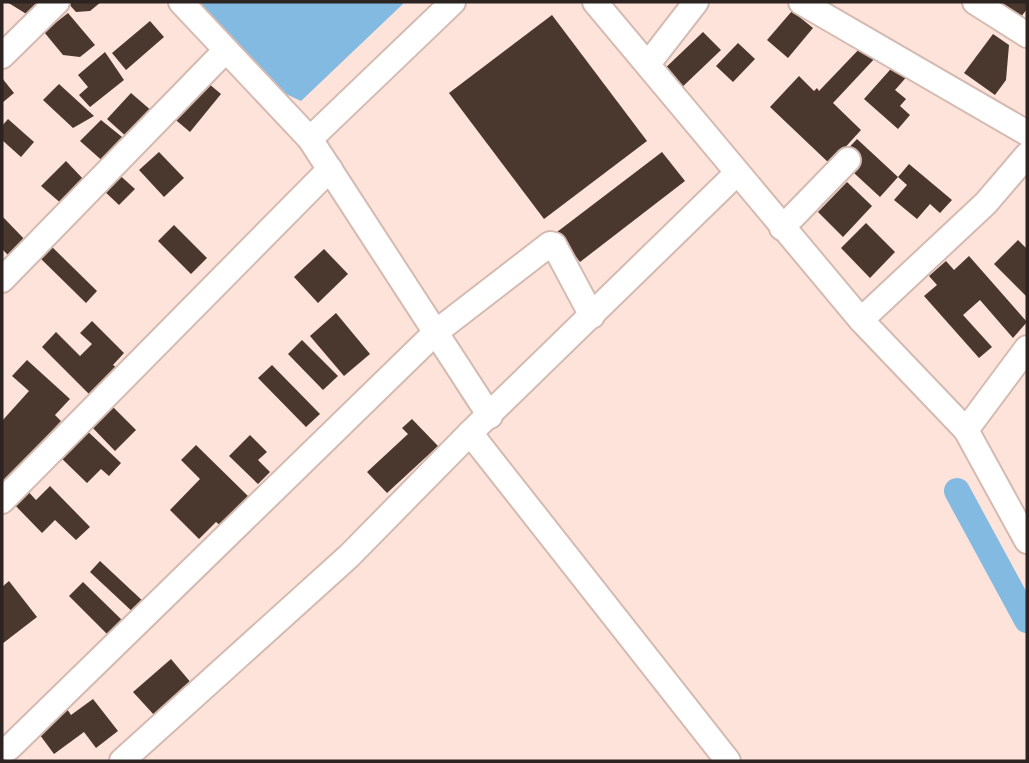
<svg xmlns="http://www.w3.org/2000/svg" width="1029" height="763" font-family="Manrope,sans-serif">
<rect width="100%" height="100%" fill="#fee3da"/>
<path fill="#82bae2" d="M199,2h206l-104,99 -15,-7z"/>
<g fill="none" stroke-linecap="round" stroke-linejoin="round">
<path stroke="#82bae2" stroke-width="26" d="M957,491l70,129"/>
</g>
<g fill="#4a372d">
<path d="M7,2h39l-18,13z"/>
<path d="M67,2h34l-11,9 -14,1z"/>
<path d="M983,2h44v7l-13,17z"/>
<path d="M792,11l21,17 -25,30 -21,-18z"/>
<path d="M68,13l27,32 -15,12 -17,-2 -19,-23z"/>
<path d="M552,15l95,126 -103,78 -95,-126z"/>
<path d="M150,21l14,16 -38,33 -14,-17z"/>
<path d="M703,32l18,18 -44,42 -18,-18z"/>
<path d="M993,34l16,11 -3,35 -11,15 -31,-22z"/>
<path d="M738,43l17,16 -22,23 -17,-16z"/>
<path d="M864,44l13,12 -44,47 28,27 -31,34 -60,-57 29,-31 15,15 3,-3 2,3z"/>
<path d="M105,52l19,28 -34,27 -11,-12 9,-8 -10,-12z"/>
<path d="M897,62l13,11 -15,17 11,9 -6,7 10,9 -12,14 -34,-30z"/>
<path d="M2,78l12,15 -12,10z"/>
<path d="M202,78l19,16 -31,38 -19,-16z"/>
<path d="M59,84l35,32 -21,12 -30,-28z"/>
<path d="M131,93l22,19 -24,27 -22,-20z"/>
<path d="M8,119l26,23 -13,15 -19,-17v-14z"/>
<path d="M101,120l26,21 -21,23 -26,-23z"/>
<path d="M857,139l41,38 -18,20 -26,-24 5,-6 -15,-14z"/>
<path d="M159,152l25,26 -20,19 -25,-27z"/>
<path d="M662,152l23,29 -105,81 -23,-30z"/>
<path d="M66,161l19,20 -22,24 -22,-19z"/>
<path d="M909,164l43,36 -12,13 -10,-9 -13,15 -23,-19 13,-15 -9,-8z"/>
<path d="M115,171l20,18 -16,16 -17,-16z"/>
<path d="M847,182l25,24 -29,31 -25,-25z"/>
<path d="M2,216l26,27 -16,16 -10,-10z"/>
<path d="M866,223l29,29 -25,26 -29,-30z"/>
<path d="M174,225l33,33 -16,16 -33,-33z"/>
<path d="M1018,240l9,9v48l-33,-33z"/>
<path d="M48,243l49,48 -11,12 -49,-48z"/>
<path d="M324,249l24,25 -30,29 -24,-26z"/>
<path d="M969,256l58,66 -14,16 -33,-38 -17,15 29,32 -13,11 -55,-62 13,-11 -8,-9 17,-15 8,9z"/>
<path d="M336,313l34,41 -26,22 -34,-40z"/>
<path d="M92,321l32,32 -11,12 4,3 -27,27 -48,-48 14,-15 24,24 12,-12 -12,-11z"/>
<path d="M302,340l36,36 -15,14 -35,-36z"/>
<path d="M27,360l43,39 -15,16 6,6 -59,64v-64l27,-30 -17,-15z"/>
<path d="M272,365l48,49 -14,13 -48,-49z"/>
<path d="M110,404l26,26 -21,21 -26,-27z"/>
<path d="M412,419l26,27 -51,47 -20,-21 41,-38 -6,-6z"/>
<path d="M82,426l39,37 -12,13 -8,-7 -14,14 -31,-30z"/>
<path d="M250,435l17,17 -9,8 12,12 -12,12 -29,-28z"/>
<path d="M196,445l53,52 -28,29 -5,-4 -17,17 -29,-29 30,-31 -19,-19z"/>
<path d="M23,486l13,14 14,-14 40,41 -14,13 -21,-20 -13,13 -33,-34z"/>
<path d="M100,561l46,43 -10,11 -46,-43z"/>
<path d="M9,581l28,36 -35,27v-57z"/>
<path d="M83,582l42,41 -15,14 -41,-41z"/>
<path d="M171,659l21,25 -37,32 -22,-24z"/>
<path d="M93,699l25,32 -22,17 -12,-16 -30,22 -17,-23 30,-22 4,6z"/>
</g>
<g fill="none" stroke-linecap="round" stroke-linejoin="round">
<defs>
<g id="minor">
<path d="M181,2l129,137 180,277"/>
<path d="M595,2l266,318 105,110 61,111"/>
<path d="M801,2l226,131"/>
<path d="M975,2l52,33"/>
<path d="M2,56l55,-54"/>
<path d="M648,64l48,-62"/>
<path d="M310,139l143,-137"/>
<path d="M782,228l66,-68"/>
<path d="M2,280l223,-229"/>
<path d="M861,320l125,-117 41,-48"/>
<path d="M966,430l61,-82"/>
<path d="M470,433l258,328"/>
<path d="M2,501l328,-332"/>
<path d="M9,748l427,-416 114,-88 4,1 38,71"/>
<path d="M122,761l227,-205 121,-123 267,-260"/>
</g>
</defs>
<use href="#minor" stroke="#d4bab1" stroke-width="28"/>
<use href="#minor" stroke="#fff" stroke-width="24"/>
</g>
<rect width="1029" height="763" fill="none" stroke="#2d2320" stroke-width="7"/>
</svg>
